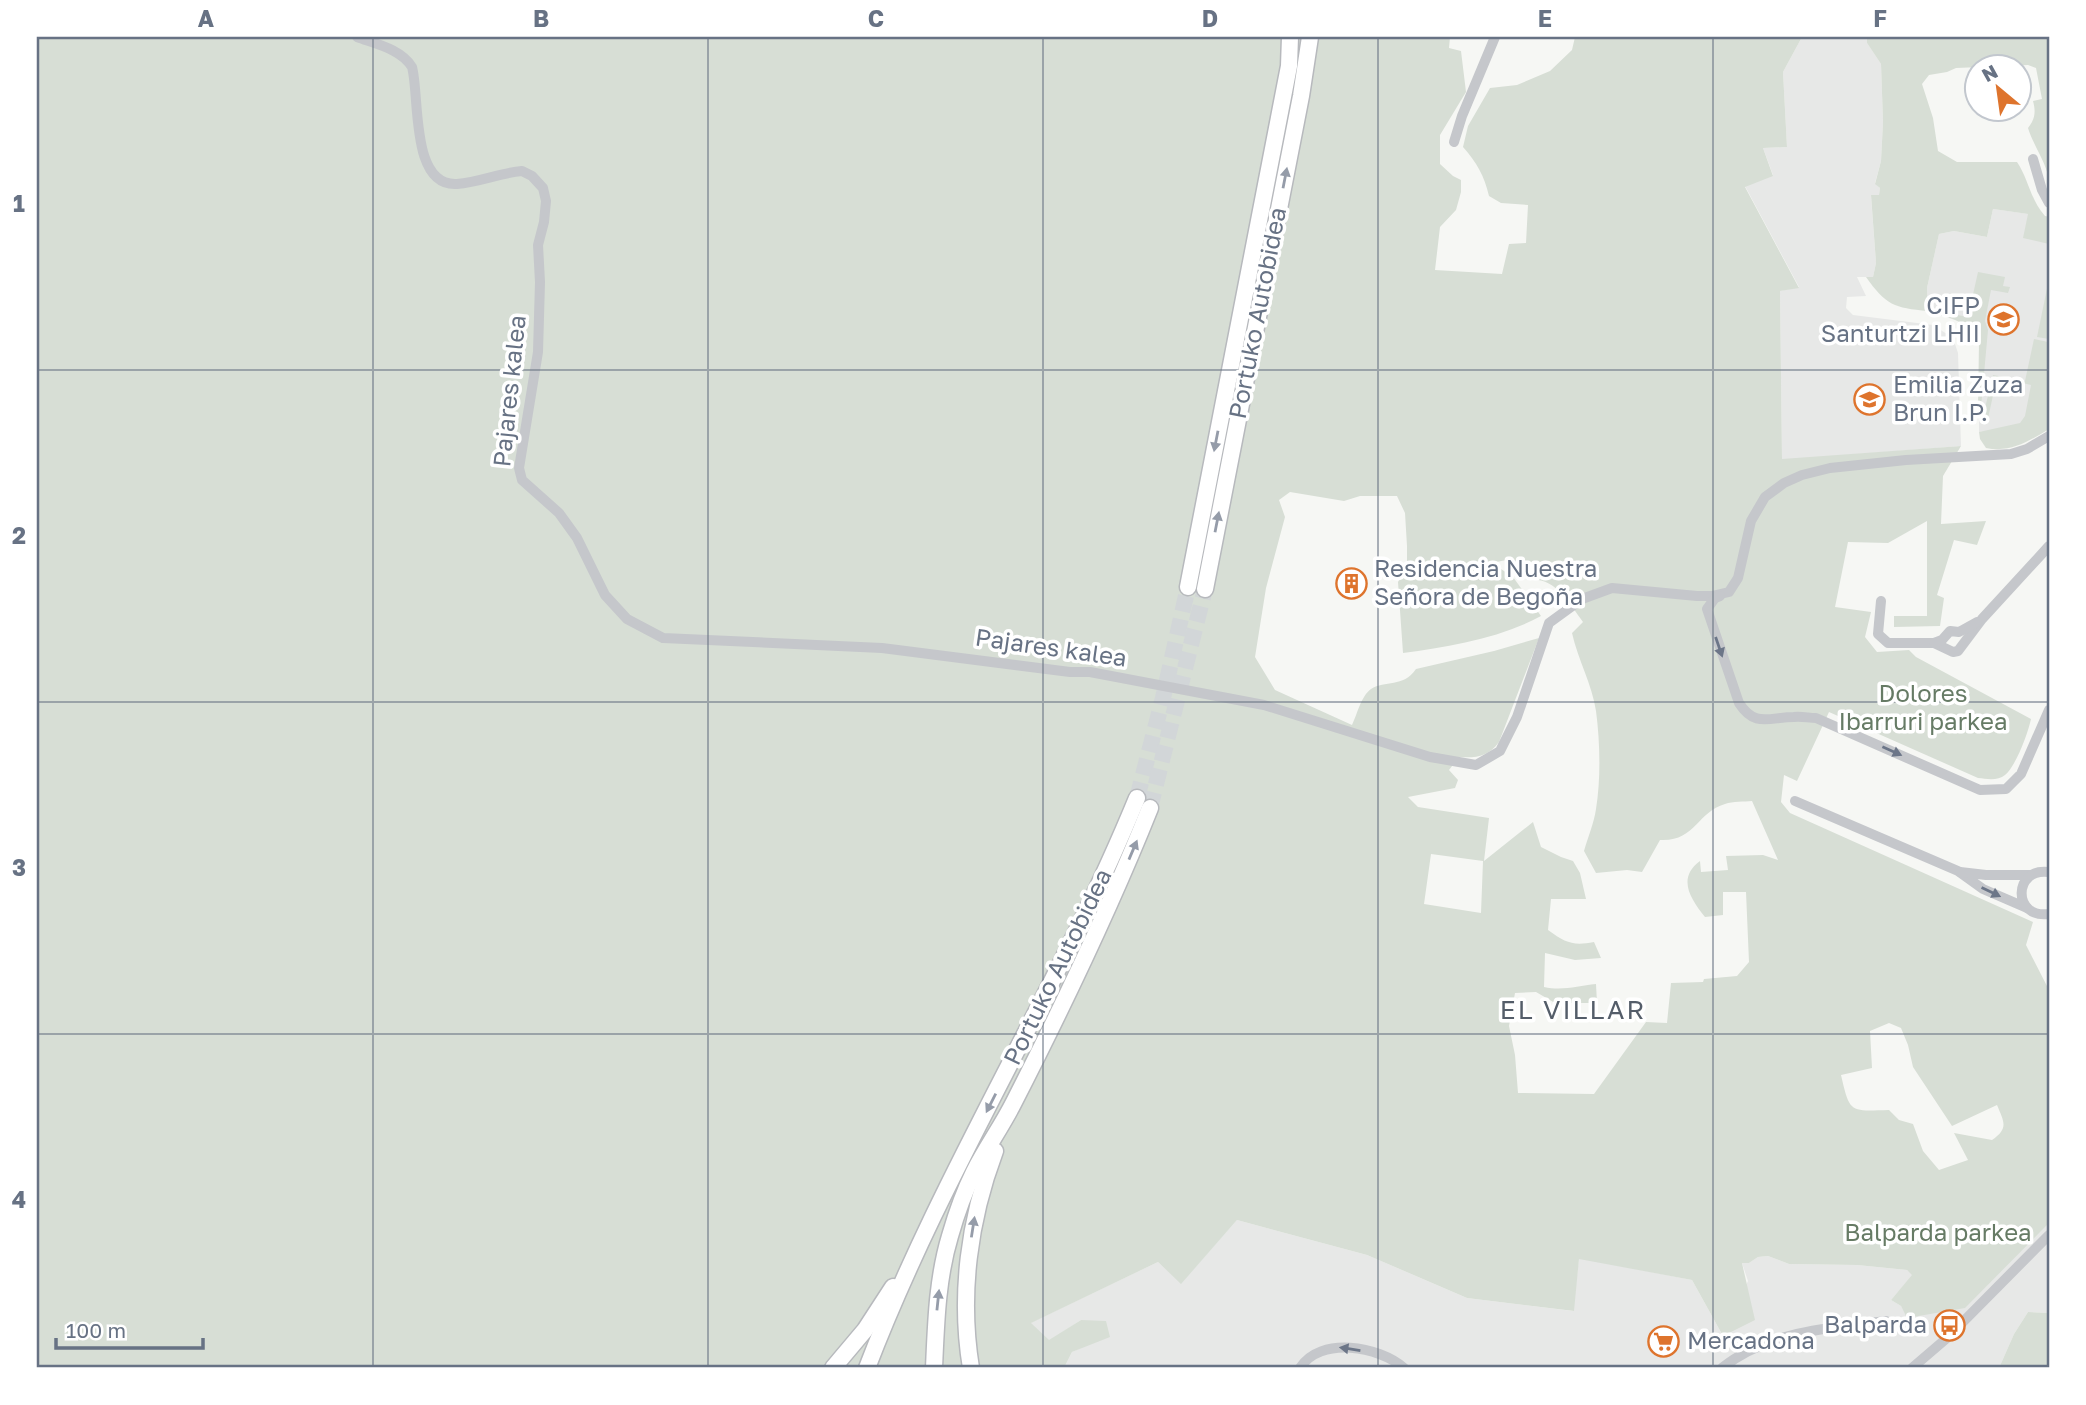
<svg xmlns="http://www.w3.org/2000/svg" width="2086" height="1405" font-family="'Golos Text',sans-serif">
<rect width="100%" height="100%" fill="#f6f7f4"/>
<g fill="#e7e8e7">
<path d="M1802,37h65v6l14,21 2,58 -2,39 -6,22 5,5 -1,8h-8l5,67 -3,14h-16l9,19 -19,1 -1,11 7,7 80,10 20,13 5,15 3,93 -179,14 -2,-169 19,-4 -54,-101 28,-11 -10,-27 24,-1 -4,-75z"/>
<path d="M1993,209l56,8v125l-12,-2 -4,85 -54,7v-90l-4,-8 -11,-11 -36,-12 -1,-23 12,-54 15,-3 33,6z"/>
<path d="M1237,1220l130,35 100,43 106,13 6,-53 113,22 31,56 25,-55 -6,-18h7l9,-6 10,-1 21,8 68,1 50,5 6,5 -22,25 10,6 7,12 106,-61 35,-34v90l-21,-1 -14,22 -15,34h-935l8,-16 11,-5 -2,-27 -32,21 -19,-18 128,-61 23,21z"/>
</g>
<g fill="#d7ded5" fill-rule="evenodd">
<path d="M37,37h1413l-1,11 12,3 5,41 -26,43v29l13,12 8,4v12l-5,18 -16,17 -5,43 67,4 7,-30 17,-1 2,-38 -27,-2 -12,-7c-5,-21 -12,-33 -26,-49l5,-21 22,-38 27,-3 33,-14 22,-21 3,-13h227l-19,35 4,75 -24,1 10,28 -28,11 54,101 -19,3 2,168 179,-13 -18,30 -2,48 45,-3 -9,24 -23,-5 -17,55 7,3 -4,28 -46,1v-11h33v-95l-39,22 -40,-1 -13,65 36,5 -6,25 12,15 32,-2 7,7 115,62c-3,14 -15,47 -26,56 -7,6 -18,4 -27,3l-149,-66 -32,69 -13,-6 -3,27 9,11 243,109 -7,23 23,45v233l-84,85 -58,10 -6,-12 -10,-6 21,-25 -5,-5 -50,-5 -68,-1 -21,-8 -10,1 -9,6h-7l13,57 -32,16 -31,-56 -113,-21 -5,52 -107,-13 -100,-43 -130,-35 -56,64 -23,-22 -127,61 18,17 32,-20 25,1 4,16 -38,15 -8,16h-1027zM1290,492l54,9 16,-5h37l8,17 2,33v20l-9,16 5,71c45,-6 98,-15 138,-37l-28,-39 -21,-14 14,-3 21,20c28,-4 41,22 56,42l-11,11c6,27 20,51 24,78 4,30 5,68 0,98 -2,14 -8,28 -12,42l12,22 31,-3 15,2 18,-32c35,2 37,-28 65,-36 8,-3 19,-2 27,-3l26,59 -15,-5 -37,1 2,14 -27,2 -1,-11c-23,17 -10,37 5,56l18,-2v-23h23l3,70 -12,14 -33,3 -1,3 -32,1 -4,40 -21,-1 -52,72 -76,-1 -3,-38 -6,-29 6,-33 21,-1 19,11h42l-1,-19c-18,2 -34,7 -52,3l1,-34 30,7 26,-2 -7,-16c-21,4 -28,1 -46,-12l3,-31h35l-6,-26 -7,-12 -12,-4 -20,-10 -8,-25 -49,39 5,-43 -71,-11 -10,-10 47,-9 3,-8 -9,-10 10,-13c17,1 29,0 40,-15l40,-104 -45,13 -78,18c-13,19 -31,11 -45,20 -10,7 -14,26 -19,36l-77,-35 -20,-33 11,-69 19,-71 -6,-17zM1431,854l52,7 -2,52 -57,-9zM1889,1023l12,5 7,17 5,22 39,59 45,-21c7,17 12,23 -5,35l-38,-7 14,27 -29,10 -16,-19 -10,-27 -14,-4 -10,-10c-39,1 -39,4 -48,-35l31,-7 -2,-37z"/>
<path d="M1867,37h182v142c-4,-19 -15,-32 -21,-51 7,-9 8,-16 5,-27l9,-2 -6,-31 -8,-3 -72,3 -9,4 -18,3 -7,9 11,34 5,33 19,11h60c12,18 13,37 28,54l4,1v27l-26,-6 5,-24 -35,-5 -6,28 -33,-6 -15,3 -12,54 1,23c-34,-3 -42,-6 -62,-34h7l3,-14 -5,-68h8l1,-7 -5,-4 6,-23 2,-39 -2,-58 -14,-21z"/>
<path d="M1978,272l27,5 -2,9 7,1 -2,6 -17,-3 -6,31 3,9 -7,77h-3l1,-65c-9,-19 -25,-23 -44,-29l1,-2 32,6z"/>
<path d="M2049,279v60l-12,-2z"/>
<path d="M2034,339l15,3v87c-20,12 -38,24 -63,19l-6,-9 -1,-7 41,-9 5,-7 6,-31 -34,-8 -10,46 -2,-15 8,-33 32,6z"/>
<path d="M2028,1312l21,1v55h-50l15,-34z"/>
</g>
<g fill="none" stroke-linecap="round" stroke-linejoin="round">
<g stroke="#d2d6d8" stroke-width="16" stroke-dasharray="16 8" stroke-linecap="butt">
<path d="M1137,798l26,-100 25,-111"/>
<path d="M1150,808l55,-219"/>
</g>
<defs>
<g id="highway">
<path d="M1188,587l101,-521 1,-29"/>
<path d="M1205,589l96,-493 9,-59"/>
<path d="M833,1368l32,-38 28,-43"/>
<path d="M867,1368c75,-196 190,-375 270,-570"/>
<path d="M934,1368c2,-44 3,-89 16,-132 6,-21 14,-44 24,-64 12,-24 28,-46 40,-70 49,-96 96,-194 136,-294"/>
<path d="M971,1368c-12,-73 -2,-148 24,-217"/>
</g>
</defs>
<use href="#highway" stroke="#b7b9bd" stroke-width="19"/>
<g stroke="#c5c7cb" stroke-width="10">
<path d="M357,37c19,7 44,12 55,30 8,29 -2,120 45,117 23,-2 43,-11 65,-13l10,5 11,12 3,13 -2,21 -6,23 2,37 -2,70 -19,116 3,12 37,33 18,25 28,57 22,24 36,19 219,10 188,24h20l174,33 166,52 46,8 24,-14 17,-34 32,-94 33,-24 30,-11 85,8h15l17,-4 9,-14 13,-57 14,-24 19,-14 18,-8 28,-7 76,-8 105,-6 16,-5 22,-13"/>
<path d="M1454,142l8,-26 33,-79"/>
<path d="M2033,159l9,31 7,13"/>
<path d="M1720,596l-5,2 -8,11 32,94c16,25 30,14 55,14 7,-1 15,1 22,1l164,72 26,-1 15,-15 28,-64"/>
<path d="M1881,601l-3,33 10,9h46l19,9 5,-1 24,-32 67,-73"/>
<path d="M1934,643l8,-3 8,-9 9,1 18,-10"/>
<path d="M1795,801l163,70 25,18 44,19"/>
<path d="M1960,872l26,3h44"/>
<path d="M2049,872c-36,-5 -37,47 0,42"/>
<path d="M1300,1368c20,-32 79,-22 104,0"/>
<path d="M1722,1368c46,-37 108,-40 164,-47"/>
<path d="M1912,1368l35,-30 102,-103"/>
</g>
<use href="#highway" stroke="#fff" stroke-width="16"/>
</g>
<defs><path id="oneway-solid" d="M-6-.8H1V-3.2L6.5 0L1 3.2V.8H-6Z" transform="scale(1.75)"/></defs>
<g fill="#959ca9">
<use href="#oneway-solid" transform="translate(1285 178) rotate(-79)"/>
<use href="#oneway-solid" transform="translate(1216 441) rotate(101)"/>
<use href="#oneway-solid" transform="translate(1217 522) rotate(-79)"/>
<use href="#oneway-solid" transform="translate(1133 850) rotate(-67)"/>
<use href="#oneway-solid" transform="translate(991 1103) rotate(117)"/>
<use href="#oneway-solid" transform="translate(973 1227) rotate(-81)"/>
<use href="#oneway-solid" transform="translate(938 1300) rotate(-84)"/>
</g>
<g fill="#6c7688">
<use href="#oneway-solid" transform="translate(1719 647) rotate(71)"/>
<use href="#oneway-solid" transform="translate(1892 751) rotate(24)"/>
<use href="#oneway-solid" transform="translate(1991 892) rotate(26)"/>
<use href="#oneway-solid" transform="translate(1350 1349) rotate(-171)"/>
</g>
<path fill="none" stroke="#677284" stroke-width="2" stroke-opacity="0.55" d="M373,37v1331M708,37v1331M1043,37v1331M1378,37v1331M1713,37v1331M37,370h2012M37,702h2012M37,1034h2012"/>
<defs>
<symbol id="university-ring" viewBox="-11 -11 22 22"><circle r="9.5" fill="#fff" stroke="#de742d" stroke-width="1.5"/><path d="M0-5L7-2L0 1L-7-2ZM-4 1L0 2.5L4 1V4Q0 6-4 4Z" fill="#de742d"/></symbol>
<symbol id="school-ring" viewBox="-11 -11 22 22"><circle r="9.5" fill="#fff" stroke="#de742d" stroke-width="1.5"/><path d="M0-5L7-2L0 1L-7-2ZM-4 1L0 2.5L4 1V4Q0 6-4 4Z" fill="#de742d"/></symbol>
<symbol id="building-ring" viewBox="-11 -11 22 22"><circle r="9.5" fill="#fff" stroke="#de742d" stroke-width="1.5"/><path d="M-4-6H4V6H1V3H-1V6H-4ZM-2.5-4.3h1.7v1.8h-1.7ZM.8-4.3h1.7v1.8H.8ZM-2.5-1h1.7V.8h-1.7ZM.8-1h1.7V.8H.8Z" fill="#de742d"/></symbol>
<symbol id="bus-ring" viewBox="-11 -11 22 22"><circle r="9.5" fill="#fff" stroke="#de742d" stroke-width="1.5"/><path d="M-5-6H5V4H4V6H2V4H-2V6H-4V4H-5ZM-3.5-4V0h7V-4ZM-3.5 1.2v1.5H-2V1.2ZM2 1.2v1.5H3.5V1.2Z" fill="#de742d"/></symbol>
<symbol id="supermarket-ring" viewBox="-11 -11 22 22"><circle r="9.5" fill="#fff" stroke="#de742d" stroke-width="1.5"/><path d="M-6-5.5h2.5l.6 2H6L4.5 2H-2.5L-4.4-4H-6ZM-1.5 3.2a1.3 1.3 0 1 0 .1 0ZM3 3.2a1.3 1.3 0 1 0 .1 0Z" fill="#de742d"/></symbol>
</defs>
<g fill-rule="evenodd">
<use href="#university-ring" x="1986" y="302" width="35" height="35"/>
<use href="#school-ring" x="1852" y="382" width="35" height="35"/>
<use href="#building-ring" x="1334" y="566" width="35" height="35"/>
<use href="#bus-ring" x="1932" y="1308" width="35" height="35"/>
<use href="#supermarket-ring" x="1646" y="1324" width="35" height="35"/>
</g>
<g text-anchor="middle" stroke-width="7" stroke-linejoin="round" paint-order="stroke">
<g font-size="24" fill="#677284" stroke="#fff" text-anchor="start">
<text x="1980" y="314" text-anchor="end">CIFP<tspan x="1980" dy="28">Santurtzi LHII</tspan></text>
<text x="1893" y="393">Emilia Zuza<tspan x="1893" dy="28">Brun I.P.</tspan></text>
<text x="1374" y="577">Residencia Nuestra<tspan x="1374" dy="28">Señora de Begoña</tspan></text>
<text x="1927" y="1333" text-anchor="end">Balparda</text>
<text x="1687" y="1349">Mercadona</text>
</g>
<g font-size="24" fill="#677284" stroke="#fff">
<text transform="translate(1258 313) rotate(-79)" y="8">Portuko Autobidea</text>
<text transform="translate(510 391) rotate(-84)" y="8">Pajares kalea</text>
<text transform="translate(1051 648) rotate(8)" y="8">Pajares kalea</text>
<text transform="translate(1058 967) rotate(-64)" y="8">Portuko Autobidea</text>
</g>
<g font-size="24" fill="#667b65" stroke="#fff">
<text x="1923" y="702">Dolores<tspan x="1923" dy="28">Ibarruri parkea</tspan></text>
<text x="1938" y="1241">Balparda parkea</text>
</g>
<g font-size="26" letter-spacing="2" fill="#545d69" stroke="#fff">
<text x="1573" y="1019">EL VILLAR</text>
</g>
</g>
<rect width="2086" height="1405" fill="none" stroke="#ffffff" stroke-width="77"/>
<g transform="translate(1998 88) rotate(331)"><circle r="33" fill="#ffffff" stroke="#c2c7ce" stroke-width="2"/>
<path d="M0-5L12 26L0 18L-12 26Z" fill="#de742d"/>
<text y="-10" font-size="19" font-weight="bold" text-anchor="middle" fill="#677284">N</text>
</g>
<path d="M56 1338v10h147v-10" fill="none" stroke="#677284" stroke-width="3.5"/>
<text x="66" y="1338" font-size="21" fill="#677284" stroke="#ffffff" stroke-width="5" paint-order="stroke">100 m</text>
<rect x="38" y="38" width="2010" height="1328" fill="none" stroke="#677284" stroke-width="2.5"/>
<g font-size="23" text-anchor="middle" font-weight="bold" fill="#677284">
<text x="206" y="27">A</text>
<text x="541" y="27">B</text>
<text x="876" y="27">C</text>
<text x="1210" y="27">D</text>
<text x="1545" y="27">E</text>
<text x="1880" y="27">F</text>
<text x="19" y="212">1</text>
<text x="19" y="544">2</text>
<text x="19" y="876">3</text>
<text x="19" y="1208">4</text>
</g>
</svg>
